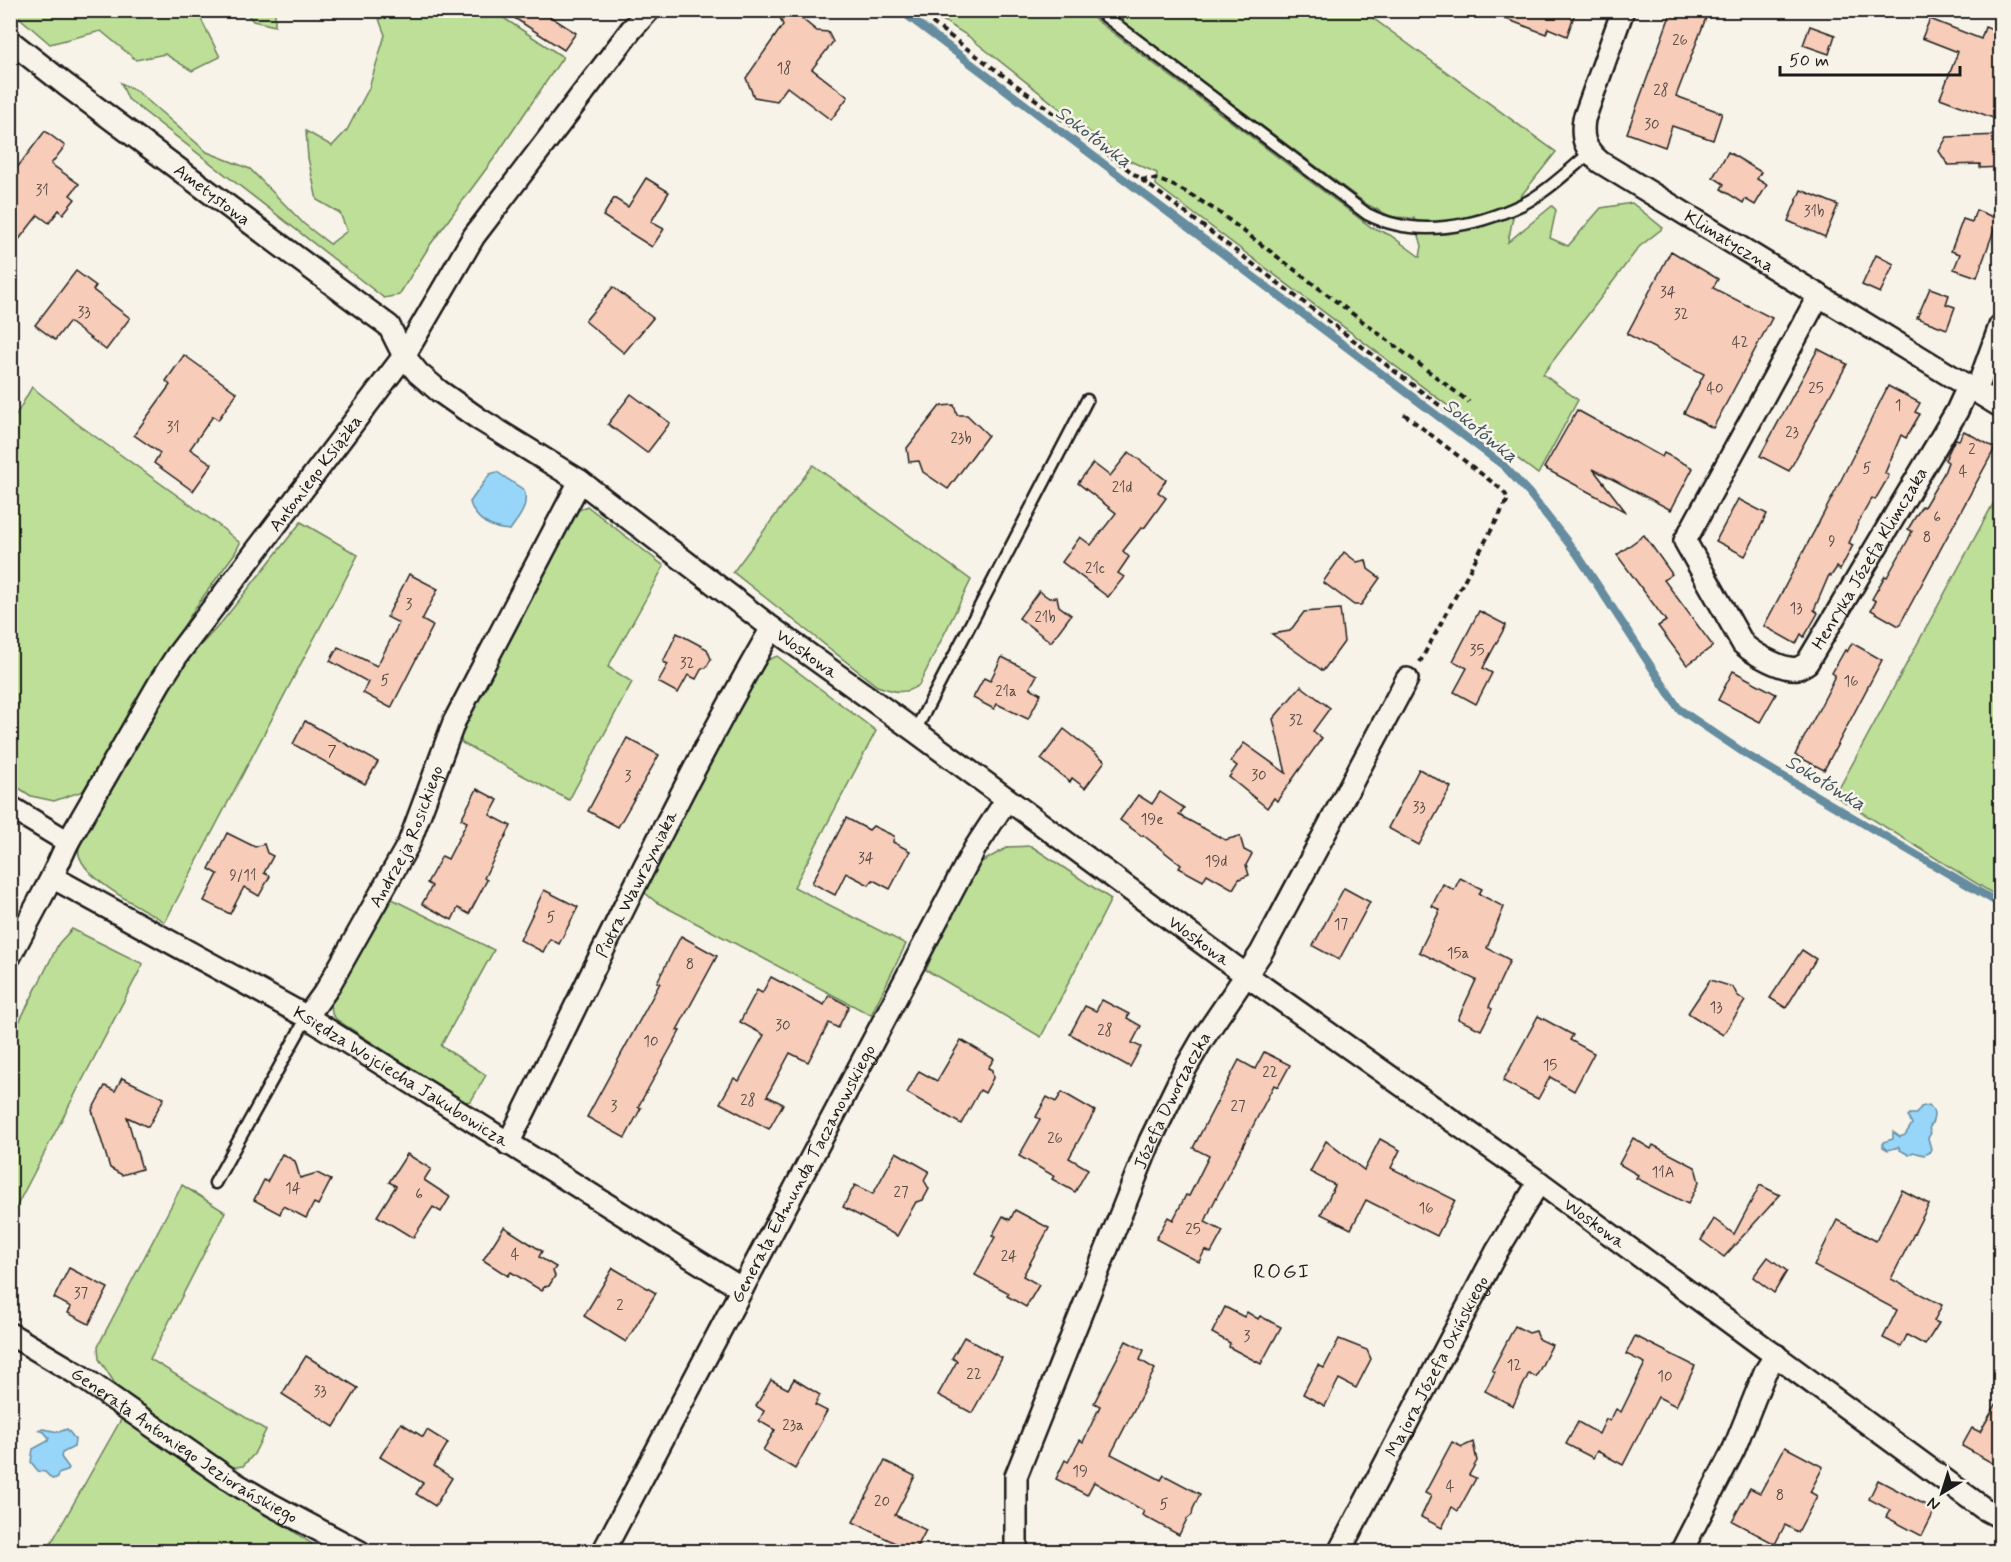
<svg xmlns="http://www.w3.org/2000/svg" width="2011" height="1562" font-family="Mynerve,sans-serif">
<rect width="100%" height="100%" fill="#f7f3e8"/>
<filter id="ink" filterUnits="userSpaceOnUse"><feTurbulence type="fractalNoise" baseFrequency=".0167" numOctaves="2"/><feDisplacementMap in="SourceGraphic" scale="12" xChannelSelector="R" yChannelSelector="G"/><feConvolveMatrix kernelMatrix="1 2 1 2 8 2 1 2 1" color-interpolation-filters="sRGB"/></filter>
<g filter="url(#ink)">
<g fill="#bddf98" stroke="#6c7e5a" stroke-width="1.5">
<path d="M13,11h192l-4,8 19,38 -28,14 -27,-17 -29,6 -35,-29 -51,13 -29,-25z"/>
<path d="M245,11h30v15l-22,-5z"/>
<path d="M376,11h117l70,46 -68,100 -65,88 -31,50 -15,3 -256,-199 -7,-16 17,9 69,60 43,17 54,55 26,20 17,-13 -7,-18 -23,-13 -9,-42 -2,-27 26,15 15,-16 22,-42 16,-53z"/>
<path d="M928,11h156l287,216 19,8 30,22 2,-11 -8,-28 -22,-1 -24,-12 -260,-194h255l193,141 -40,50 -8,40 44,-36 4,4 -6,28 18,8 33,-38 31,-5 31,25 -24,19 -96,127 35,26 -40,74 -382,-289 1,-12 -36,-16 -153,-121z"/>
<path d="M32,387l43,35 142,102 23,19 -5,10 -40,55 -112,183 -29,10 -23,-5 -20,-13v-359z"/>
<path d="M813,465l158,115 -52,105c-16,11 -26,6 -42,1l-144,-114z"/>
<path d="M2000,491v407l-165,-102z"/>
<path d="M587,506l77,60 -56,101 24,15 -63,118 -107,-57 -3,-10 101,-195 17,-27z"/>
<path d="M301,522l57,33 -193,367c-23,-14 -78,-40 -86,-67 -1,-3 0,-7 0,-10l107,-184 35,-38z"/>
<path d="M777,656l99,75 -82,156 112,57 -35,71 -215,-113 -11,-9 2,-17 92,-174 29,-42z"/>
<path d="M1031,846l80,53 -70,138 -115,-67 12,-28 40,-78 30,-17z"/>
<path d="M392,899l102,51 -53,96 45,29 -15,26 -7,1 -127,-82 -5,-6 -1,-12z"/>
<path d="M72,929l71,35 -132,253v-179l48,-95z"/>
<path d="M182,1185l43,27 -75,147 116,71 -12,24 -11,12 -14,2 -108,-75 -22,-34 -1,-13z"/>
<path d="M123,1416l189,128 -4,8h-251l-8,-5z"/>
</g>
<g fill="#97d6f8" stroke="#668ca0" stroke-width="1.5">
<path d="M497,472l27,18c5,17 -5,27 -14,40 -18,-1 -35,-9 -40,-28l20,-28z"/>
<path d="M1929,1105c8,8 5,15 0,24l2,4 -3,5 3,11 -2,4 -5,2 -11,-3 -4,3 -9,-5 -1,-3 -11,3 -5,-3v-5l10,-3v-7l7,5 5,-2 7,-11 -4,-8 2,-2h6l5,-7z"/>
<path d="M43,1429l16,3 8,-3 8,10 -1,8 -12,6 -1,4 8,11 -2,3 -9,3 -1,4 -5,1 -7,-7 -7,-1 -7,-9 2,-13 15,-8 1,-3 -5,-6 -5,-2z"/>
</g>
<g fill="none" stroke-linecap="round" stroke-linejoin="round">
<path stroke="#668ca0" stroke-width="8" d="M900,10l604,456 25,27 48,61 102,155 68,46 253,149"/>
</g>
<g fill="#f7ccb9" stroke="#1c1c1c" stroke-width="1.5">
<path d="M502,10h38l36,23 -12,17z"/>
<path d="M777,10h21l3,8 16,13 11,1 5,10 -21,27 36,28 -17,23 -44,-33 -10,14 -23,-4 -8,-19 37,-53z"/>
<path d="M1490,10h86l-9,26 -19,-8 -2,6 -56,-21z"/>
<path d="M1672,10h37l-33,86 46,17 -9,27 -41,-14 -7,21 -38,-14z"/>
<path d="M1930,19l51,20 4,-12 16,6v88l-61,-23 18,-46 -36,-14z"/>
<path d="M1810,26l25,9 -6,19 -26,-9z"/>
<path d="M45,131l20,15 -14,18 28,20 -9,11 5,4 -12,15 -4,-4 -10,13 -11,-8 -28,36v-74z"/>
<path d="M2001,135v32l-21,1v-4l-32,1 -9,-14 8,-14z"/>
<path d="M1728,152l33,20 -4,7 10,6 -12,20 -10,-6 -2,4 -22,-14 3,-5 -11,-7z"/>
<path d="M646,178l23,14 -18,30 13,7 -12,18 -49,-31 11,-18 14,9z"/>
<path d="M1801,190l37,15 -13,32 -37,-16z"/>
<path d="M1976,210l22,9 -21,58 -23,-8 6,-15 -9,-3 12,-32 9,3z"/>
<path d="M1671,251l47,28 -5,9 59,30 -59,110 -29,-15 20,-39 -77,-40z"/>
<path d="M1876,255l18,9 -14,29 -18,-8z"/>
<path d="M76,271l20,15 -3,4 37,28 -24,32 -37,-28 -14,18 -20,-15z"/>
<path d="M613,287l40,31 -29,35 -39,-32z"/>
<path d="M1930,288l19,7 -3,9 9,3 -8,22 -30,-11z"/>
<path d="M1818,349l29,15 -58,107 -29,-15z"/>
<path d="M184,355l53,38 -19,27 -5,-4 -23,33 22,15 -19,27 -39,-28 6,-10 -26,-18 36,-50 -4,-4z"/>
<path d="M1888,386l32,17 -5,9 5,2 -14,24 -5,-3 -16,38 4,3 -14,24 -3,-2 -13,23 -10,22 4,2 -13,25 -3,-3 -6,9 -2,-1 -15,35 4,3 -8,14 -6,10 -3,-3 -5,10 -32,-18 72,-136z"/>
<path d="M631,394l39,29 -23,30 -39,-29z"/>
<path d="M954,405l3,10h10l21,20 -40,54 -25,-17 -4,-11 -10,1 -2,-14 33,-42z"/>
<path d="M1577,410l85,47 2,-4 29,15 -22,42 -78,-41 33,43 -82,-44z"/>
<path d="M1964,431l31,17 -96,178 -28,-16 5,-9 -4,-2 13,-23 2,1 21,-37 4,-9 -4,-2 14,-23 2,1 20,-34 4,-11 -3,-2 10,-21 4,1z"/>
<path d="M1129,452l37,28 -8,12 8,6 -21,29 -4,1 -18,23 6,6 -11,16 6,4 -16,20 -46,-35 18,-25 11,8 25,-32 -38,-30 15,-20 17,13z"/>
<path d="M1738,499l29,15 -22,42 -29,-15z"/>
<path d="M1644,535l28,39 -8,6 49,66 -26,19 -29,-39 8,-5 -49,-66z"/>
<path d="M1344,552l13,10 9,-2 2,9 12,9 -19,27h-7l-31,-23z"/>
<path d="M409,574l29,15 -16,31 11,6 -42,82 -28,-15 5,-11 -38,-21 8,-14 39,19 22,-43 -12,-6z"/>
<path d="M1039,591l10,7 8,-1 2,9 12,9 -20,27 -32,-24z"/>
<path d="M1340,609l4,33 -21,29 -51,-37 18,-3 14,-19z"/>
<path d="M1479,611l27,14 -23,43 9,5 -16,31 -22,-12 13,-24 -14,-7z"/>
<path d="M677,633l30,16 4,10 -5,9h-4l-6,11 -8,-4 -10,18 -20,-11 10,-18 -5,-2z"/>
<path d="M1852,643l30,17 -58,110 -29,-15 37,-71h-1l4,-9 -3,-2 13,-23 2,2z"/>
<path d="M1002,657l35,18 -7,13 11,6 -13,25 -31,-15 -3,5 -21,-11 11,-20 6,3z"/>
<path d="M1733,671l43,23 -16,28 -42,-22z"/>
<path d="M1301,686l29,22 -17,23 9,7 -45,63 -3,-3 -7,10 -38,-31 8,-11 -6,-5 13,-18 42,30 -13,-54z"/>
<path d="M305,721l73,41 -13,22 -72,-40z"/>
<path d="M1064,729l41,32 -20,27 -13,-10 -2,4 -29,-23z"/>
<path d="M627,738l32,17 -41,72 -30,-16z"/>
<path d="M1419,769l32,18 -32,58 -31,-17z"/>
<path d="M477,789l21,11 -8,15 21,11 -27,52 3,2 -18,34 -11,-6 -6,12 -30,-16 10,-18 -5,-3 15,-27 6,3 19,-37 -6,-3z"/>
<path d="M1160,792l24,16 -5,7 46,25 15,-4 4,14 8,4 -6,11 3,10 -10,4 -6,10 -26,-15 -4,7 -24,-13 2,-3 -38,-30 -1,1 -22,-16 18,-25 14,9z"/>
<path d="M846,818l23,12 4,-4 21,10 -1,6 17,9 -20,38 -17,-9 -4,5 -23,-12 -11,22 -23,-12z"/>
<path d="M227,833l28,14 9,-3 3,9 6,3 -9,17 6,3 -11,20 -15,-9 -14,27 -26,-13 14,-27 -9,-5z"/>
<path d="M1460,878l22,11 -3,5 25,13 -17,41 23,12 -13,28 -8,19 3,2 -11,21 -23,-11 18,-39 -57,-28 21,-42 -8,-4 11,-22 11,6z"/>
<path d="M1344,888l26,14 -31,58 -26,-14z"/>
<path d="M544,890l34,17 -19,37 -9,-5 -7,13 -23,-12z"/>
<path d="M681,936l36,20 -40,74 3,1 -42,76 3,1 -16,30 -38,-21 73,-134 -3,-1z"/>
<path d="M1802,950l14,9 -30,49 -16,-10z"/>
<path d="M771,977l53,28 5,-10 20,11 -11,22 -9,-5 -21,39 -18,-9 -23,43 16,8 -14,25 -49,-26 14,-25 5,3 25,-46 -24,-13 17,-32 5,3z"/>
<path d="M1710,980l23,7 4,8 8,6 -22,34 -35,-22z"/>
<path d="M1102,1000l27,14 -2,4 14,8 -9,17 9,4 -11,20 -60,-33 15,-28 11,5z"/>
<path d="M1538,1016l35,19 -3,5 24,13 -20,38 -24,-14 -12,22 -35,-18z"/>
<path d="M961,1040l33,19 -6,9 4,2 1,8 -8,15 -5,-3 -19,34 -54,-31 12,-22 18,10z"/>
<path d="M1264,1052l26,13 -12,22 -4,-2 -63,123 -6,14 18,9 -12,22 -6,-3 -6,12 -43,-23 12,-22 5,3 13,-25 3,1 20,-40 -16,-8 46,-88 16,9z"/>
<path d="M122,1078l42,20 -16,29 -21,-10 15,52 -20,6 -12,-7 -18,-58 13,-24 10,5z"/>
<path d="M1062,1092l33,19 -26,47 19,11 -13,23 -23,-13 2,-3 -35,-20 21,-37 -4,-2 11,-20 9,5z"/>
<path d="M1633,1138l18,11 2,-4 42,22 4,15 -11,22 -52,-26 2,-3 -19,-11z"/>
<path d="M1380,1139l20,11 -9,18 64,32 -18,36 -71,-36 -15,29 -30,-15 14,-29 -25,-13 16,-31 38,29z"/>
<path d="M896,1152l33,19 -5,9 5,9 -6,11 -7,2 -19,34 -54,-29 12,-22 18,9z"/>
<path d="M282,1154l13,7 5,17 17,-5 14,7 -13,25 -4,-2 -8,15 -23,-12 -3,8 -26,-14 10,-20 3,2z"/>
<path d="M407,1154l24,15 -7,11 26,17 -9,15 -8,-5 -20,31 -36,-22 19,-30 -7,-4z"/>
<path d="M1760,1185l20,10 -56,62 -23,-17 13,-21 20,15z"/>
<path d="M1902,1190l27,14 -38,75 51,26 -8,16 5,2 -14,22 -18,-10 -6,12 -18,-9 14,-28 -83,-44 23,-46 39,21z"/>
<path d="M1015,1210l34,18 -26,48 16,9 -13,22 -19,-11 2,-3 -34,-18 20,-38 -3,-1 11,-20 7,4z"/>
<path d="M504,1227l38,24 -3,6 17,10 -3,4 2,5 -6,10 -5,1 -2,4 -31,-19 -3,4 -25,-16z"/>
<path d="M1768,1257l19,14 -13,22 -21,-16z"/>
<path d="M69,1268l39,20 -19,36 -21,-11 3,-6 -17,-9z"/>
<path d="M613,1268l43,25 -30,49 -42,-26z"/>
<path d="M1225,1307l19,10 3,-5 11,7 2,-3 21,11 -20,37 -32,-17 1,-4 -18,-10z"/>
<path d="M1515,1326l14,7 7,-2 3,8 13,6 -16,32 -7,-4 -16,33 -28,-15 10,-19 -3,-2z"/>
<path d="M1635,1336l60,30 -19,40 -18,-9 -35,68 -26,-14 -4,7 -27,-14 12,-22 21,12 7,-15 4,2 6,-12 5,3 24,-49 -19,-9z"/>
<path d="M964,1337l38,21 -30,55 -34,-18 19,-34 -5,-3z"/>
<path d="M1339,1339l28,11 4,9 -15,29 -17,-9 -14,27 -22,-12 15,-29 6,3z"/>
<path d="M1126,1341l18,9 -4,10 15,9 -44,85 50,26 3,-5 36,19 -7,15 -1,6 -5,4 -8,16 -37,-20 2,-4 -50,-29 -7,13 -31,-16 9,-19 3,2 12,-22 3,2 17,-36 -6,-3z"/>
<path d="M306,1356l52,32 -24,39 -52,-33z"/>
<path d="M794,1379l26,16 -5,10 12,6 -32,58 -32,-19 12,-20 -16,-9 5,-10 -8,-5 15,-26 17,9z"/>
<path d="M2001,1396v72l-39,-22 10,-18 8,4z"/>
<path d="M401,1423l22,14 4,-7 21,13 -14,23 18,12 -17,28 -19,-12 7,-11 -43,-26z"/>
<path d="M1452,1442l10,5 11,-5 4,19 -8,14 7,3 -18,33 -6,-4 -10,21 -21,-11 10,-21 -6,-3z"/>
<path d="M1785,1447l38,20 -13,25 7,4 -19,36 -13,-7 -10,19 -43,-23 18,-33 10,5z"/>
<path d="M885,1461l30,15 -20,39 31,15 -11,21h-4l-58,-29z"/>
<path d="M1878,1480l57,30 -13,26 -36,-19 4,-7 -21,-11z"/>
</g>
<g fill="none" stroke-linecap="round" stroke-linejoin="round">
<defs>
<g id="lane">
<path d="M1097,10l270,204c49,25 108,13 156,-10 24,-12 46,-34 67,-51"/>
<path d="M915,731l172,-331"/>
<path d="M215,1183l92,-166"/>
</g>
<g id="street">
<path id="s1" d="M1623,10l-39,109c-3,20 1,30 16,43l400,244"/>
<path id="s2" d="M10,41l56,44 297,222 26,19 15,30 14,17 21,18 40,28 101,62 192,147 143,103 331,244 293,207 410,301 34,25 17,9"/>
<path id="s3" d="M1819,295l-134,246 58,103c11,10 40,27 55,24 3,-1 6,-3 9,-5l150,-252 11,-24"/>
<path d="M1976,392l24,-66"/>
<path d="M10,807l58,35"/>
<path id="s4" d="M52,877l255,140 435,272"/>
<path id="s5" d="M10,956l42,-79 16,-35 92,-160 18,-28 226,-298 70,-120 157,-206 18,-20"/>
<path id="s6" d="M307,1017l20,-28 82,-146 45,-121 126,-241"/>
<path id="s7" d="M508,1144c86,-173 167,-349 264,-516"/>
<path id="s8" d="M10,1334l69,41 157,109 36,21 88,47"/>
<path id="s9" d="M603,1552l372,-704 32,-49"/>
<path id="s10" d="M1016,1552v-76l134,-335 34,-70 18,-31 59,-87 146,-274"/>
<path id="s11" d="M1339,1552l158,-301 42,-69"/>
<path d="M1681,1552l53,-103 31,-77 11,-17"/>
</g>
</defs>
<use href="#lane" stroke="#1c1c1c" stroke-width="15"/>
<use href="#street" stroke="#1c1c1c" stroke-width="26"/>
<g stroke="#1c1c1c" stroke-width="4" stroke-dasharray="6 4.5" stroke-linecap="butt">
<path d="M915,10l124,92 461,349"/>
<path d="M1141,180c21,-7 57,20 76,31l252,191"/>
<path d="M1404,414l97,75 5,6 1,6 -87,161"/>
</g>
<use href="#lane" stroke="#f7f3e8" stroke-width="10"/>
<use href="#street" stroke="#f7f3e8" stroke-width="21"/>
</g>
</g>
<g text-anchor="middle" stroke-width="5" stroke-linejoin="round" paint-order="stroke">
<g font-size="15" fill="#534843">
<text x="1680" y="45">26</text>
<text x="784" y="73">18</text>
<text x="1661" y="95">28</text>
<text x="1652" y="129">30</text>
<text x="42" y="195">31</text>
<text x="1814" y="216">31b</text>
<text x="1668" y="297">34</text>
<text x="84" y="317">33</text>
<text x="1681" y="319">32</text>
<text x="1740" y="347">42</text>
<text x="1715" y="393">40</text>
<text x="1816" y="393">25</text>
<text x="1898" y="410">1</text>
<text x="173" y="432">31</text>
<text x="1792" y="437">23</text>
<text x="961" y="443">23b</text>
<text x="1972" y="454">2</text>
<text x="1867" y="473">5</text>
<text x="1963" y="476">4</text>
<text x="1122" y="492">21d</text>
<text x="1937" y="522">6</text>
<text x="1927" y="542">8</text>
<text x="1832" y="546">9</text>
<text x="1095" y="573">21c</text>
<text x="409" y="609">3</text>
<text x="1796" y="613">13</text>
<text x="1045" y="622">21b</text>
<text x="1477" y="655">35</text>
<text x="687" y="668">32</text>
<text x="385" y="685">5</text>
<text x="1851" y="686">16</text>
<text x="1006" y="696">21a</text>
<text x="1296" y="725">32</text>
<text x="332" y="756">7</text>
<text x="1259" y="780">30</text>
<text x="628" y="781">3</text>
<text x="1419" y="812">33</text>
<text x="1152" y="824">19e</text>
<text x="866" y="863">34</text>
<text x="1216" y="866">19d</text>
<text x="243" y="880">9/11</text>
<text x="551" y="922">5</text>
<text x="1341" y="929">17</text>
<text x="1458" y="958">15a</text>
<text x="690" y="969">8</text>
<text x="1716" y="1012">13</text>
<text x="783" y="1030">30</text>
<text x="1105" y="1035">28</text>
<text x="651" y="1046">10</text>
<text x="1550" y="1070">15</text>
<text x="1270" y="1077">22</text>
<text x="748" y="1105">28</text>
<text x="614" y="1111">3</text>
<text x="1238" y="1111">27</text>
<text x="1055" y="1143">26</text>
<text x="1663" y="1177">11A</text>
<text x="293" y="1193">14</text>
<text x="901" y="1197">27</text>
<text x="419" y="1199">6</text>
<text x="1426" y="1213">16</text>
<text x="1193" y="1234">25</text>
<text x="515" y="1259">4</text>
<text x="1009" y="1261">24</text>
<text x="81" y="1298">37</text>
<text x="620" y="1310">2</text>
<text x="1247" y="1341">3</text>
<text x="1514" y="1370">12</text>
<text x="974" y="1379">22</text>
<text x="1665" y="1381">10</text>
<text x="320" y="1396">33</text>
<text x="793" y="1430">23a</text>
<text x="1080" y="1476">19</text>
<text x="1450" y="1491">4</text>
<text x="1780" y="1500">8</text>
<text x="882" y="1506">20</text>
<text x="1164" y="1509">5</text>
</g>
<g font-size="18" fill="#1c1c1c" stroke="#f7f3e8">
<text dy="6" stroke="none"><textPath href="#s2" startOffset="254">Ametystowa</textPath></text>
<text dy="6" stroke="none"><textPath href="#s1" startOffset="316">Klimatyczna</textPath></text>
<text dy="6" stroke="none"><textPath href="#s5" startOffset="573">Antoniego Książka</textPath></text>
<text dy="6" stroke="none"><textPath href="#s3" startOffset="592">Henryka Józefa Klimczaka</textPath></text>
<text dy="6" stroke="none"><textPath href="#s2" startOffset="1010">Woskowa</textPath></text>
<text dy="6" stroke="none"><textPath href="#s6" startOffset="207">Andrzeja Rosickiego</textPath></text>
<text dy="6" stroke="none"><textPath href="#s7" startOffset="290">Piotra Wawrzyniaka</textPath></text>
<text dy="6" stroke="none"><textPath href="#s2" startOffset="1496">Woskowa</textPath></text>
<text dy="6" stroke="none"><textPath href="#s4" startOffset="402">Księdza Wojciecha Jakubowicza</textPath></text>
<text dy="6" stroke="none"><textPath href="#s10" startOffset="483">Józefa Dworzaczka</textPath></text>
<text dy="6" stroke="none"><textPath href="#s9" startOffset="428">Generała Edmunda Taczanowskiego</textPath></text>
<text dy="6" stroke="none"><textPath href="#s2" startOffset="1982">Woskowa</textPath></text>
<text dy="6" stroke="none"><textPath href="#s11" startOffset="210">Majora Józefa Oxińskiego</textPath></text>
<text dy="6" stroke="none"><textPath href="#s8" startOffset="207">Generała Antoniego Jeziorańskiego</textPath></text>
</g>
<g font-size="20" font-style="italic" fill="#41545e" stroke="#f7f3e8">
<text transform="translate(1094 136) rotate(37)" y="7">Sokołówka</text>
<text transform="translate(1481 430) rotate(39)" y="7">Sokołówka</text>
<text transform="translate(1826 782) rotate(31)" y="7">Sokołówka</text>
</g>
<g font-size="21" letter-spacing="1.5" fill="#1c1c1c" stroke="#f7f3e8">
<text x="1282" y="1278">ROGI</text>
</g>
</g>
<rect width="2011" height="1562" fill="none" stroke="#f7f3e8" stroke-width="36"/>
<rect x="18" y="18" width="1975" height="1526" fill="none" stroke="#1c1c1c" stroke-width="2" filter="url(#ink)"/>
<g transform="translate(1942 1493) rotate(218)" stroke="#f7f3e8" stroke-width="4.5" paint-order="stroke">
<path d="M0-4.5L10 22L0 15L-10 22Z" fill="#1c1c1c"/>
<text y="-9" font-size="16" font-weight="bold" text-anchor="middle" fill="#1c1c1c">N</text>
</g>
<path d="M1780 66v9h180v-9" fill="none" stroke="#1c1c1c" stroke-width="3"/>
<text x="1789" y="66" font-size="18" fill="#1c1c1c" stroke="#f7f3e8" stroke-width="4.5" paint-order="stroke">50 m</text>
</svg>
